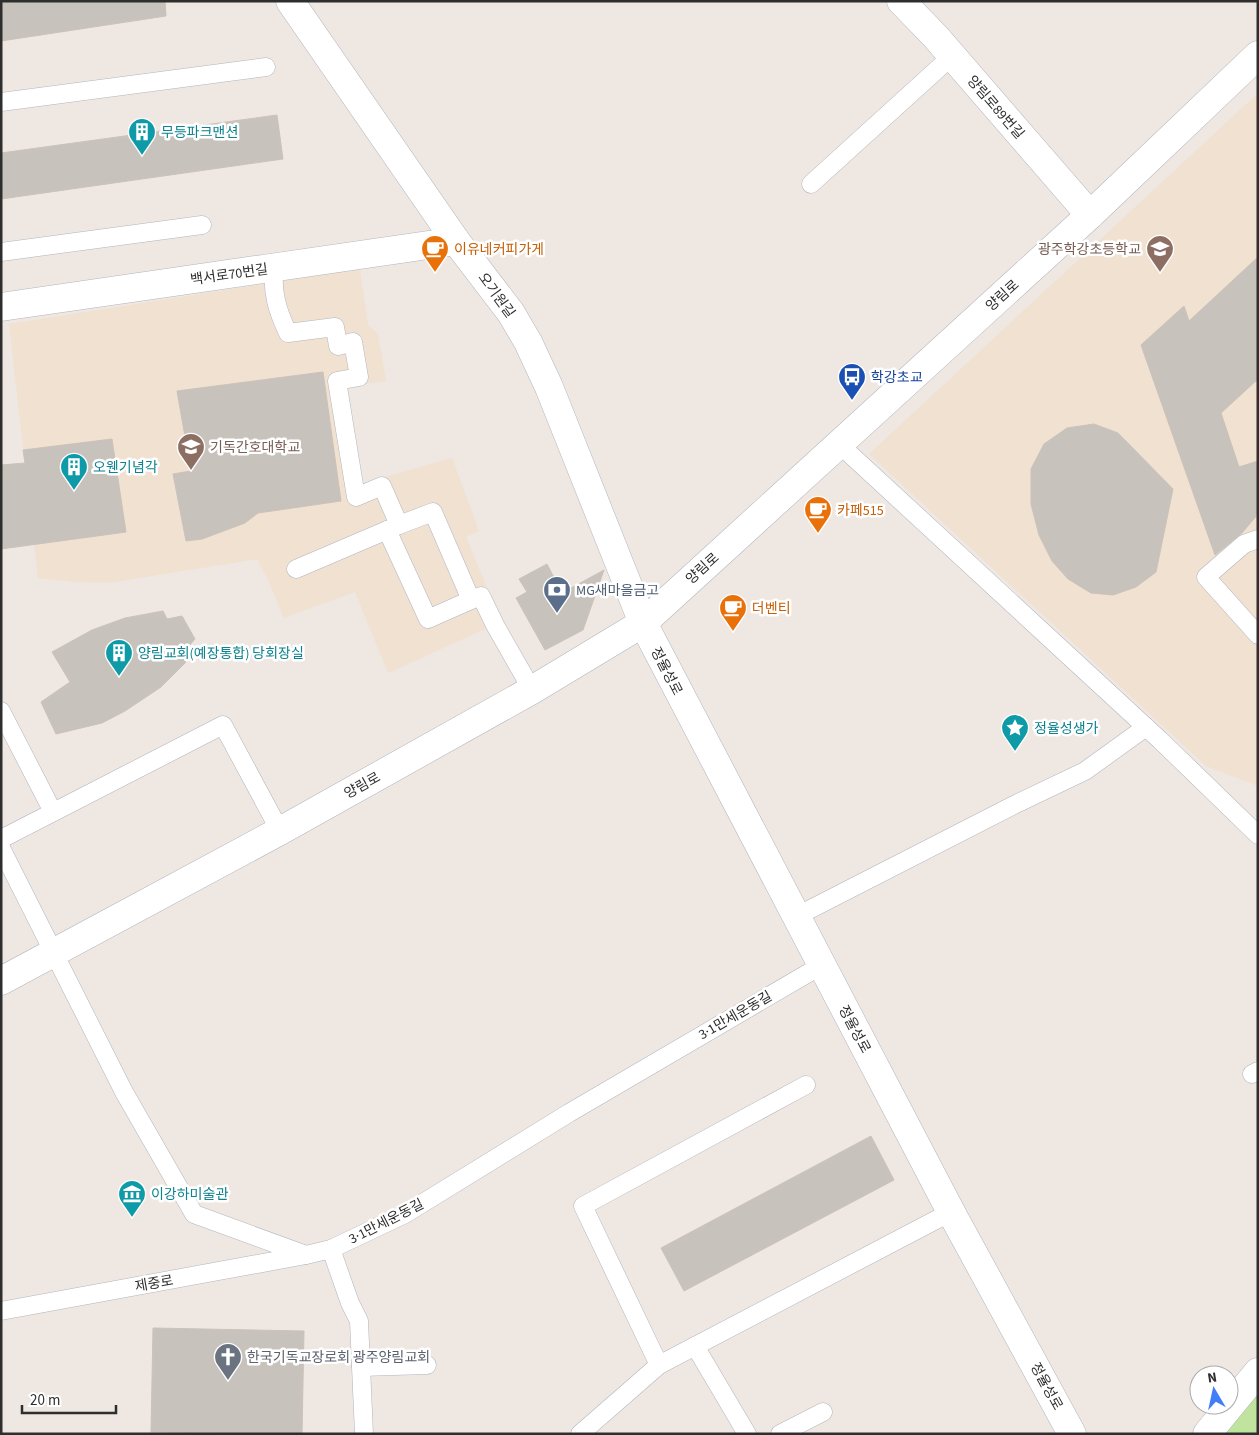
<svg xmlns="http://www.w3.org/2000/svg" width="1259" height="1435" font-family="'Source Sans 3','Noto Sans KR',sans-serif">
<rect width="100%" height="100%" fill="#efe7e1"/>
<g fill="#f0e1d1">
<path d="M1258,93v693l-52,-20 -337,-312z"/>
<path d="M360,269l8,56 10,9 8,47 -44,6 18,97 92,-26 27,73 -13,6 35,85 -113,51 -33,-81 -71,26 -15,-36 -12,-23 -149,24 -35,-1 -35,-4 -29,-254z"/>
</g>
<path fill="#c0e49e" d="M1258,1388v46h-37z"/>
<g fill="#c8c2bc" stroke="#cbc2ba">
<path d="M1,1h164l1,15 -165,25z"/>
<path d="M277,115l6,44 -282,40v-46z"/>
<path d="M1258,257v122l-37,34 18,54 19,-6v53l-16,19 -27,22 -74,-210 43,-39 5,15z"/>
<path d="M323,372l18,129 -83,12 -13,10 -43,16 -16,2 -13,-67 18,-3 -14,-80z"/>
<path d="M1094,424l24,9 55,56 -17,83 -20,15 -23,8 -22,-2 -23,-14 -16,-18 -13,-26 -8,-31v-35l13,-25 23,-16z"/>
<path d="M112,439l14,93 -125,17v-84l24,-2 -2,-13z"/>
<path d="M547,564l15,29 42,-23 -21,60 -38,20 -29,-52 11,-6 -8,-13z"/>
<path d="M163,611l4,8 15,-3 13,23 -7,8 4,9 -31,31 -36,24 -23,12 -46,11 -15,-32 29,-20 -18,-30 40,-22 33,-12z"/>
<path d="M871,1136l23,44 -210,111 -23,-43z"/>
<path d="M153,1328l151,3 -2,103 -151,-2z"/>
</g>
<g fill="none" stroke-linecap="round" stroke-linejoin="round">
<defs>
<g id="service">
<path d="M1,102l265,-35"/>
<path d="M811,184l141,-128"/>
<path d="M1,252l201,-27"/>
<path d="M274,267c-2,26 3,43 14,66l47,-6 3,19 15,-4 6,35 -22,4 19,116 26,-11 17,39 -103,44"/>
<path d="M839,444l321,296 98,95"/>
<path d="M387,530l41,89 43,-19 -38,-88 -34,13"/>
<path d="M1258,539l-14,5 -38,33 52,58"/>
<path d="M471,600l10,-4 14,29 37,65"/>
<path d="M1,711l52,101"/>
<path d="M1,839l222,-114 57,106"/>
<path d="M1,848l123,244 70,122 112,41 25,-6 74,-35 164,-101 253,-148"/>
<path d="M797,916l217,-111 71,-34 61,-44"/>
<path d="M1252,1074l6,-3"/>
<path d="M806,1085l-223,121 76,159 292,-153"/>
<path d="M331,1249l19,54 9,18 5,113"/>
<path d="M1,1311l305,-56"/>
<path d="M695,1346l52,88"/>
<path d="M361,1367l66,-2"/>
<path d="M580,1434l79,-69"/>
<path d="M780,1434l43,-22"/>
</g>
<g id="minor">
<path d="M290,1l166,240 55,72 17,29 21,45 94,236 308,589 121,222"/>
<path d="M901,1l34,35 155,179"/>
<path d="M1,307l455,-66"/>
</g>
<path id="tertiary" d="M1207,1434l51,-62"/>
<path id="secondary" d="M1,981l279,-150 252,-141 111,-67 447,-408 168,-160"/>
</defs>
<use href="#service" stroke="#b1b5be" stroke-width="19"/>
<use href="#minor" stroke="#b1b5be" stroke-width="29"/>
<use href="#tertiary" stroke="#b1b5be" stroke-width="29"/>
<use href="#secondary" stroke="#b1b5be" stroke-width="29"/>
<use href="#service" stroke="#fff" stroke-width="18"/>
<use href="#minor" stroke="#fff" stroke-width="28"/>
<use href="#tertiary" stroke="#fff" stroke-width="28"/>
<use href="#secondary" stroke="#fff" stroke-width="28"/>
</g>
<defs>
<symbol id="building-pin" viewBox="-11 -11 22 30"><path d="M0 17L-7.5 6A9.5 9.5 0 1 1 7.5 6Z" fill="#0f9aa8" stroke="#fff"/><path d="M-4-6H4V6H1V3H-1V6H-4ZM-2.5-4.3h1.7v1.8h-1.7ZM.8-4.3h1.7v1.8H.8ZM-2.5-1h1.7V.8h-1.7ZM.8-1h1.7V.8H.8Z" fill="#fff"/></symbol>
<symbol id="cafe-pin" viewBox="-11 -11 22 30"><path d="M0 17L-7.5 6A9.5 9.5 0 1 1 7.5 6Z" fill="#e8710a" stroke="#fff"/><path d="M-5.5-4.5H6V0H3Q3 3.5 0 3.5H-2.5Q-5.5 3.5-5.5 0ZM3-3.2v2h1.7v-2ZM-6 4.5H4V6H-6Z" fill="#fff"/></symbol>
<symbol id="school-pin" viewBox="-11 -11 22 30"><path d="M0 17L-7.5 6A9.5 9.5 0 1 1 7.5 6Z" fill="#8d6e63" stroke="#fff"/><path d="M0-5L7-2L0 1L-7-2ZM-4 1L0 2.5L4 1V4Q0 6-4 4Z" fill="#fff"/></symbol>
<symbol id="bus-pin" viewBox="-11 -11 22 30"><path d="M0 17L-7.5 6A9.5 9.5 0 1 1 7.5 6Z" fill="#1a4fb4" stroke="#fff"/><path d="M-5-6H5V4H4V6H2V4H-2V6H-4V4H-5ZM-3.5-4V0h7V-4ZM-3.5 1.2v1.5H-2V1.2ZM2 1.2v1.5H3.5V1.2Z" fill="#fff"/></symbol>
<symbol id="university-pin" viewBox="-11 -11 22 30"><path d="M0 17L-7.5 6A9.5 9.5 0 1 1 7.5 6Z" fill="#8d6e63" stroke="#fff"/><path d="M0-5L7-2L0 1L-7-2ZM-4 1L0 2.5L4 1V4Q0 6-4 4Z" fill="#fff"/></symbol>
<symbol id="bank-pin" viewBox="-11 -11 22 30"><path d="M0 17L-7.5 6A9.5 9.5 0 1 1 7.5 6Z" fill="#5c6f8a" stroke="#fff"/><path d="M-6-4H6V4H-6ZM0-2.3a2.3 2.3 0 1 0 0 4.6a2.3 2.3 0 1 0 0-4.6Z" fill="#fff"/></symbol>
<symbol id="sight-pin" viewBox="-11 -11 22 30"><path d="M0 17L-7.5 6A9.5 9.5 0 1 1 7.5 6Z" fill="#0f9aa8" stroke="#fff"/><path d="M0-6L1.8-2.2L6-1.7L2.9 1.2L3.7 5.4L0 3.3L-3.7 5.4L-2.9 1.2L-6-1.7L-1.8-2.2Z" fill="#fff"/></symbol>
<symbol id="museum-pin" viewBox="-11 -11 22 30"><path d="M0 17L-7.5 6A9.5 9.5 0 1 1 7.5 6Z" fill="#0f9aa8" stroke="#fff"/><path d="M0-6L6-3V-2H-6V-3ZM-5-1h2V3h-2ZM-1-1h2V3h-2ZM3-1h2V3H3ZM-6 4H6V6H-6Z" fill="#fff"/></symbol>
<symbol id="church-pin" viewBox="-11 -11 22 30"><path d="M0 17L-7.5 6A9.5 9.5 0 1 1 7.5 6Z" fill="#6b7280" stroke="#fff"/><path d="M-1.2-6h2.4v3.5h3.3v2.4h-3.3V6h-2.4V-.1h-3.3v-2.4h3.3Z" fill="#fff"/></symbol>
</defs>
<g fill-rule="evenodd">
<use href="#building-pin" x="126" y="116" width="32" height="43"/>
<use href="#cafe-pin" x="419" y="233" width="32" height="43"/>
<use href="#school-pin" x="1144" y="233" width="32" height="43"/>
<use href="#bus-pin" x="836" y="361" width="32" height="43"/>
<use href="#university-pin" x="175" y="431" width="32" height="43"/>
<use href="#building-pin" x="58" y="451" width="32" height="43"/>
<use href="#cafe-pin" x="802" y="494" width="32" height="43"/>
<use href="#bank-pin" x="541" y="574" width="32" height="43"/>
<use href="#cafe-pin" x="717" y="592" width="32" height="43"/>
<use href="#building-pin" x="103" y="637" width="32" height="43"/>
<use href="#sight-pin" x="999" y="712" width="32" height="43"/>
<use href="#museum-pin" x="116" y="1178" width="32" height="43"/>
<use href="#church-pin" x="212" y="1341" width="32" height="43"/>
</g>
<g text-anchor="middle" stroke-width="5" stroke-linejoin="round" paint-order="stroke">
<g font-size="14" fill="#2e2e2e" stroke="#fff">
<text transform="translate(996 107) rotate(49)" y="5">양림로89번길</text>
<text transform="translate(229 274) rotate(-8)" y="5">백서로70번길</text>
<text transform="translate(497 295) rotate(54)" y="5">오기원길</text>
<text transform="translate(1002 295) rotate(-42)" y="5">양림로</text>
<text transform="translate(702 568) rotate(-42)" y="5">양림로</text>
<text transform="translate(667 671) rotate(63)" y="5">정율성로</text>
<text transform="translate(362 785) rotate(-29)" y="5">양림로</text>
<text transform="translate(735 1015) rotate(-30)" y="5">3·1만세운동길</text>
<text transform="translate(855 1029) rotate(62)" y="5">정율성로</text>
<text transform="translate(386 1221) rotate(-27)" y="5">3·1만세운동길</text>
<text transform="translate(154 1283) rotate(-10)" y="5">제중로</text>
<text transform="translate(1047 1386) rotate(61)" y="5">정율성로</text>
</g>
<g font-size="14" fill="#0d838f" stroke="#fff" text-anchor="start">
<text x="161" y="137">무등파크맨션</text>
<text x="93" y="472">오웬기념각</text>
<text x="138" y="658">양림교회(예장통합) 당회장실</text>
<text x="1034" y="733">정율성생가</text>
<text x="151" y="1199">이강하미술관</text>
</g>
<g font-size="14" fill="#c56008" stroke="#fff" text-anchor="start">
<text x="454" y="254">이유네커피가게</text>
<text x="837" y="515">카페515</text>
<text x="752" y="613">더벤티</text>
</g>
<g font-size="14" fill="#785e54" stroke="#fff" text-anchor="end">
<text x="1141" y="254">광주학강초등학교</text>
<text x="210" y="452" text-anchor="start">기독간호대학교</text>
</g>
<g font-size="14" fill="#164399" stroke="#fff" text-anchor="start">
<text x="871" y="382">학강초교</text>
</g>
<g font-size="14" fill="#4e5e75" stroke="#fff" text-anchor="start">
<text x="576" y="595">MG새마을금고</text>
</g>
<g font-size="14" fill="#5b616d" stroke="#fff" text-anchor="start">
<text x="247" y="1362">한국기독교장로회 광주양림교회</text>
</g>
</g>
<rect width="1259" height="1435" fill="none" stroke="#2e2e2e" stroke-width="5"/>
<g transform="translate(1214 1390) rotate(351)"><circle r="24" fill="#ffffff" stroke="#ababab"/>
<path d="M0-4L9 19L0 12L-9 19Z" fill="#437ef9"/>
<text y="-8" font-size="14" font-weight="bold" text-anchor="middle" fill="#2e2e2e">N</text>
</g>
<path d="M22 1405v8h94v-8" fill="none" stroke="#2e2e2e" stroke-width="2.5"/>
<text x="30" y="1405" font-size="15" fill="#2e2e2e" stroke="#ffffff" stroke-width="4" paint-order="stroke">20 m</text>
</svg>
